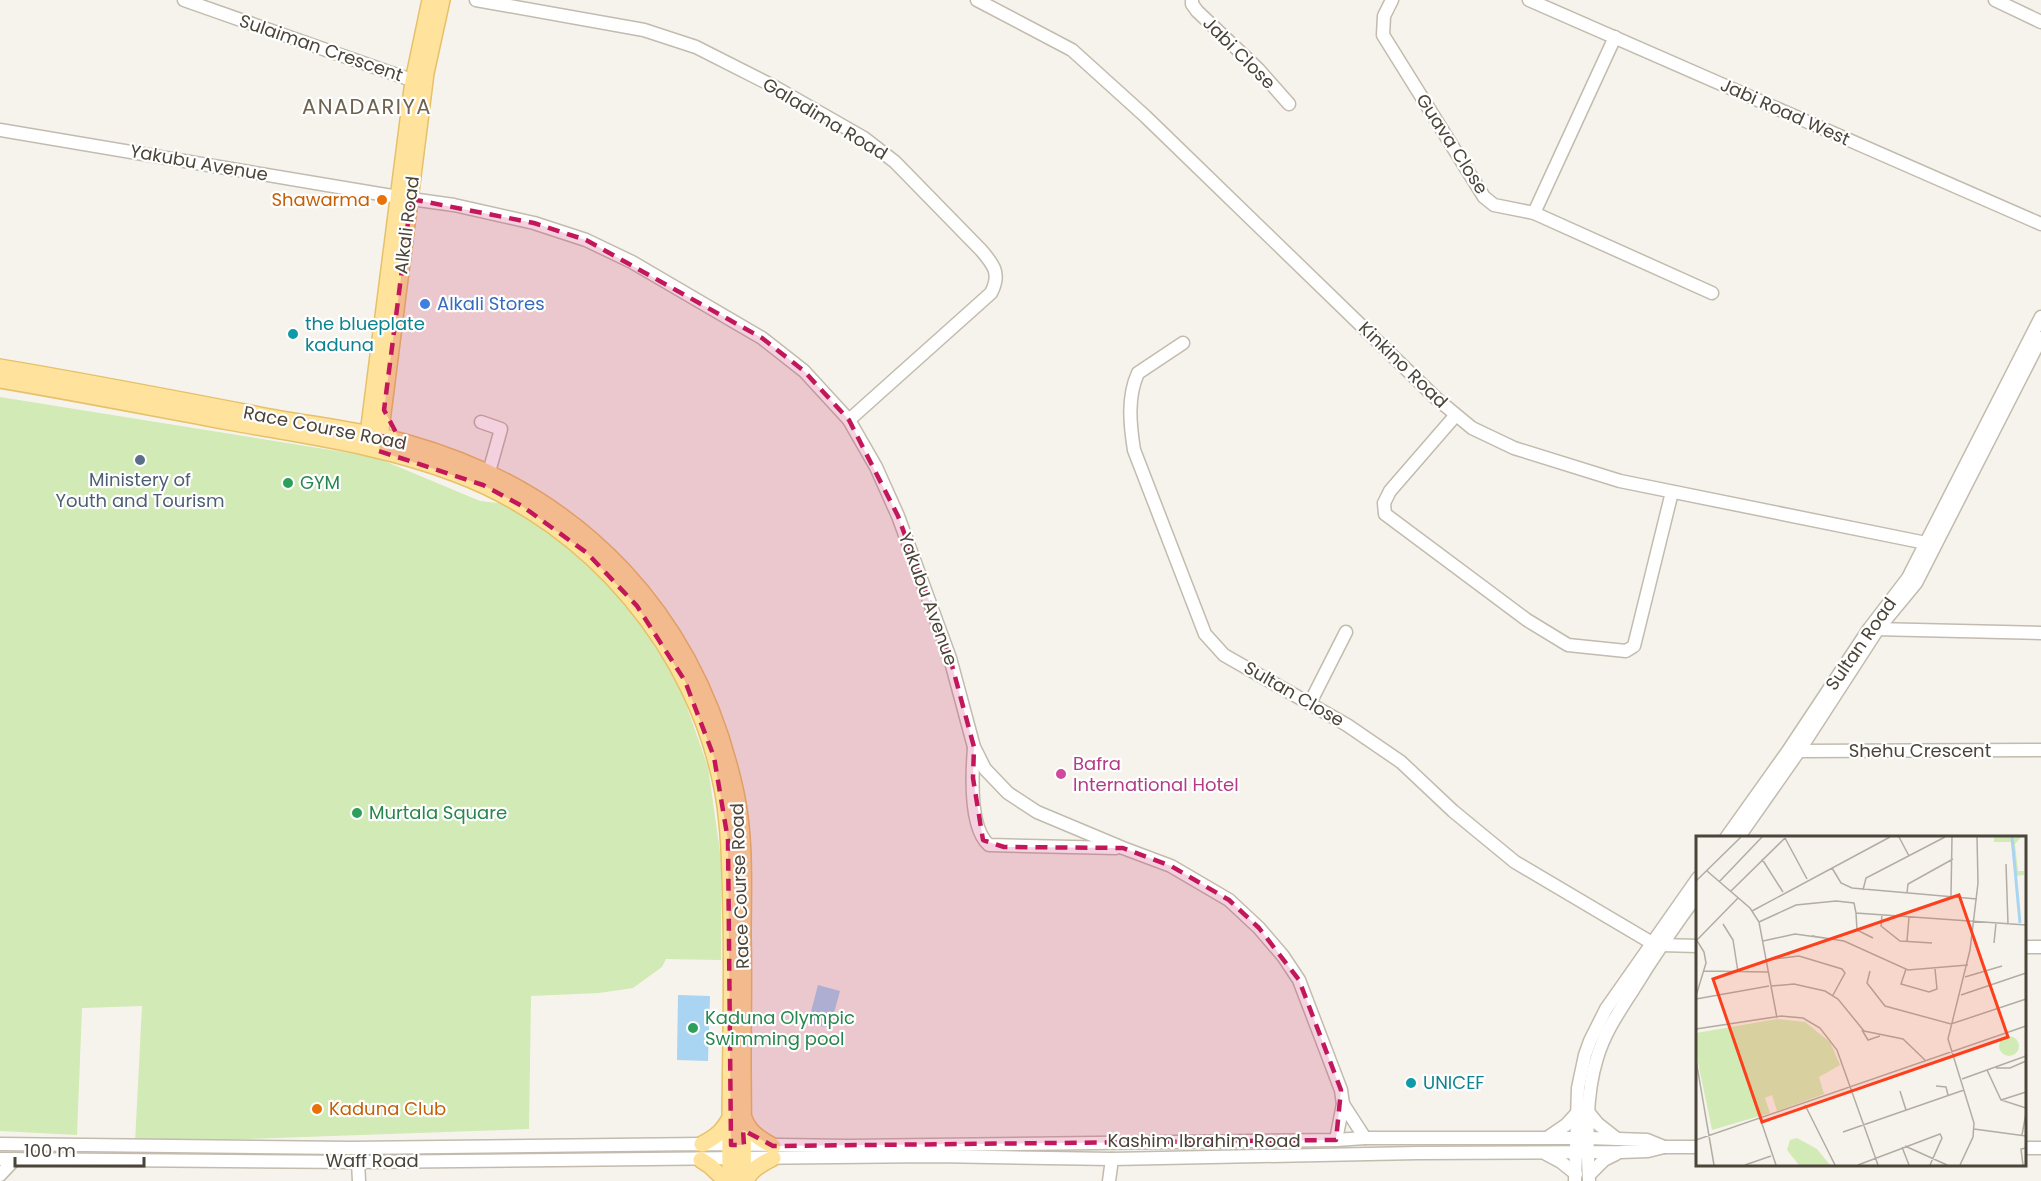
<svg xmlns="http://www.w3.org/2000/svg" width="2041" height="1181" font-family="Poppins,sans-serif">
<rect width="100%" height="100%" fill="#f6f3ec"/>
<path fill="#d2eab5" d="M0,397l375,60 105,44 27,3 68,49 57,58 47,73 29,83 13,92v101l-55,-1 -4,8 -29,21 -34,5 -68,3 -2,133 -394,14 7,-137 -60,2 -5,127 -77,-4z"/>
<g fill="#a9d4f2">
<path d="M818,985l22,6 -10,37 -22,-5z"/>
<path d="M678,995l32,1 -2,65 -31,-1z"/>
</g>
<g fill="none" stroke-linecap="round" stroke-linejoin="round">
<defs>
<g id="minor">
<path d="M184,0l236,83"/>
<path d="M476,0l168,30 52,17 77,39 91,52 31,24 86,88c13,15 20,24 10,43l-142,127"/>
<path d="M977,0l95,50 73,66 292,283 35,29 42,20 106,33 306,62"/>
<path d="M1192,0v4l5,7 61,58 31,35"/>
<path d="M1392,0l-8,16 -1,19 101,162 10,8 40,8 178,80"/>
<path d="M1529,0l512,224"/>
<path d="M1995,0l46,22"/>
<path d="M0,130l398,67"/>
<path d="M411,199l43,6 80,18 52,17 46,22 130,76 42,33 45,49 27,47 22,49 52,142 24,89 11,22 23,24 29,19 86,36 48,18 58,34 30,28 24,28 16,24 42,110 2,14 -7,36"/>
<path d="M1534,213l81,-176"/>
<path d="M1183,343l-45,30c-11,24 -8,52 -4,77l71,184 19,21 123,70 54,37 52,49 62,51 137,81 9,2 37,1"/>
<path d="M1455,416l-65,75 -6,12 1,11 142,106 41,25 58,6 8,-5 38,-154"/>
<path d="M481,422l20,7 -12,43"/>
<path d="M1874,629l167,4"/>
<path d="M1310,703l36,-71"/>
<path d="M974,748c-2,25 -5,80 15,97l127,3"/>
<path d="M1799,751l242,-1"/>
<path d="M1726,838l62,-87 81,-122 39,-51 133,-261"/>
<path d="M1738,838l61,-87 79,-122 38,-46 125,-245"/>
<path d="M2024,947h17"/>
<path d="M1343,1104l22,34"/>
<path d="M1589,1113l9,11 19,15"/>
<path d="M1547,1138l19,-13 10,-11"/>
<path d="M0,1144l351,4 351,-4 146,2 488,-6 29,-2h224l58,2 17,7"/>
<path d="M2024,1148h17"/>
<path d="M1546,1154l15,8 15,12"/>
<path d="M0,1159l358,3 576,-6 178,3 306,-6 202,-1 28,-1 16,-4h34"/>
<path d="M358,1162l1,19"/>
<path d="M0,1175l15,-16"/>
<path d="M1589,1175l15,-15 12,-6"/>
<path d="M1109,1181l3,-22"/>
<path d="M1575,1181l3,-93 7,-33 5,-14 16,-32 92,-131"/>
<path d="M1589,1181c-2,-40 -4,-85 8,-123 7,-24 21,-45 34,-65 21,-34 43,-67 67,-99"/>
</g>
<g id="major">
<path d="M0,367c89,15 177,32 265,49 48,9 96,14 143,27 174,49 290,173 328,350 10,47 7,97 7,144 1,40 0,79 0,119 0,42 1,83 0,125"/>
<path d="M0,380c77,13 153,28 229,42 76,14 155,24 227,52 136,51 241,176 267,319 7,40 7,82 8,123 2,88 -2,176 -1,265"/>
<path d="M367,442l46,-361 17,-81"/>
<path d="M379,445l47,-372 16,-73"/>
<path d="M744,1118c5,14 16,21 29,28"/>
<path d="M702,1144c14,-7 21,-13 29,-28"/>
<path d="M701,1160l9,6 16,15"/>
<path d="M746,1181c5,-12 16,-17 27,-23"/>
</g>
</defs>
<use href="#minor" stroke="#c2bbae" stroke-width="15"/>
<use href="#major" stroke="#e6c16a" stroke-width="18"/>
<use href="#minor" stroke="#fff" stroke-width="12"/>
<use href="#major" stroke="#ffe39c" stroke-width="15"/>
</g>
<path fill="#c2185b" fill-opacity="0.2" stroke="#c2185b" stroke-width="4.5" stroke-dasharray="12 8" stroke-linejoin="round" d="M411,199l123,24 52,17 176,98 42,33 45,49 49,96 52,142 24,89 -1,31 10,62 21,7 119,1 48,18 58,34 30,28 40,52 42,110 -5,50 -563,6 -30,-16 1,15h-13l-3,-305 -14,-83 -29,-76 -48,-75 -50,-53 -65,-47 -39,-21 -104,-34 2,-15 20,6 -17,-32z"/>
<g fill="#e8710a" stroke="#fff" stroke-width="2">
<circle cx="382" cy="200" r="6"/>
<circle cx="317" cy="1109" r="6"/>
</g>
<circle fill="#3f7fe0" stroke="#fff" stroke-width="2" cx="425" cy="304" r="6"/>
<g fill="#0f9aa8" stroke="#fff" stroke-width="2">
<circle cx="293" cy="334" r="6"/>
<circle cx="1411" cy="1083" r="6"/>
</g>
<circle fill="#5c6f8a" stroke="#fff" stroke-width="2" cx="140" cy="460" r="6"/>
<g fill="#2e9e5b" stroke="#fff" stroke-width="2">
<circle cx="288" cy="483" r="6"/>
<circle cx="357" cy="813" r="6"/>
<circle cx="693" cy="1028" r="6"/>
</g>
<circle fill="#d1479c" stroke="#fff" stroke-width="2" cx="1061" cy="774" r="6"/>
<g text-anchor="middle" stroke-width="4.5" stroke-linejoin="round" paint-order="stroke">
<g font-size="18" fill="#4b4439" stroke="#fff">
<text transform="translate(321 48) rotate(19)" y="6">Sulaiman Crescent</text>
<text transform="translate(1239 53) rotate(45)" y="6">Jabi Close</text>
<text transform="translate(1785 112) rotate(24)" y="6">Jabi Road West</text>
<text transform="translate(825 119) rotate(31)" y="6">Galadima Road</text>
<text transform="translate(1452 144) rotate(57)" y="6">Guava Close</text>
<text transform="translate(199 163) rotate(10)" y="6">Yakubu Avenue</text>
<text transform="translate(407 225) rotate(-83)" y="6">Alkali Road</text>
<text transform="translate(1403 365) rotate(44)" y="6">Kinkino Road</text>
<text transform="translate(325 428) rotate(11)" y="6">Race Course Road</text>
<text transform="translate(928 599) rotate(70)" y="6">Yakubu Avenue</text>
<text transform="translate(1861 644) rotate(-55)" y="6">Sultan Road</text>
<text transform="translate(1294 694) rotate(30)" y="6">Sultan Close</text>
<text x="1920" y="757">Shehu Crescent</text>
<text transform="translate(740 886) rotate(-92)" y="6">Race Course Road</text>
<text x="1204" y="1147">Kashim Ibrahim Road</text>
<text x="372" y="1167">Waff Road</text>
</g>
<g font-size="18" fill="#c56008" stroke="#fff" text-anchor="end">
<text x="370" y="206">Shawarma</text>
<text x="329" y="1115" text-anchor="start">Kaduna Club</text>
</g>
<g font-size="18" fill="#366cbe" stroke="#fff" text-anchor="start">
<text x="437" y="310">Alkali Stores</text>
</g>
<g font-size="18" fill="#0d838f" stroke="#fff" text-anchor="start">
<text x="305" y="330">the blueplate<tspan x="305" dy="21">kaduna</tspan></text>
<text x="1423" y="1089">UNICEF</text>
</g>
<g font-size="18" fill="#4e5e75" stroke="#fff">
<text x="140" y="486">Ministery of<tspan x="140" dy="21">Youth and Tourism</tspan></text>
</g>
<g font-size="18" fill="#27864d" stroke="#fff" text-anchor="start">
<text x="300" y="489">GYM</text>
<text x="369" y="819">Murtala Square</text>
<text x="705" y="1024">Kaduna Olympic<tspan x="705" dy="21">Swimming pool</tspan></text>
</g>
<g font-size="18" fill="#b23c85" stroke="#fff" text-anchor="start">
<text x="1073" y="770">Bafra<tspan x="1073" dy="21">International Hotel</tspan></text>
</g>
<g font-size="21" letter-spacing="1.5" fill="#6e6250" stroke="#fff">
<text x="367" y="114">ANADARIYA</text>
</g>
</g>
<g transform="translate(1696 836)">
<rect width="330" height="330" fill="#f6f3ec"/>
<path d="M298,1h27l-6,7 3,27h6v4l-9,1 -4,-34h-17zM81,183l28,3 25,20 10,23 -21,12 5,17 -47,17 -5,-16 -7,3 5,15 -58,17 -16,-77v-20zM303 210a10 10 0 1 1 20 0a10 10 0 1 1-20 0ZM101,302l20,11 13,16h-31l-12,-15 3,-10z" fill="#d2eab5"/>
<path fill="none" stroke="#a9d4f2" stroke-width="3" d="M316,1l8,86"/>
<path fill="none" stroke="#b2ada4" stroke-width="1.5" d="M203,1l10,19M89,2l22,41M66,23l21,33M310,28l2,60M136,32l9,15 11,5 125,11M11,35l43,37 9,14 18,96M0,45l45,-44M23,46l43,-45M167,54l3,-12 79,-41M35,55l54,-53M211,57l1,-9 45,-25M255,60l1,-59M56,75l138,-74M160,77l1,17 16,8M186,79l-1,11 19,15 32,2M63,86l37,-17 40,-4 18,2 2,10 170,12M27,88l10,16 5,32M116,100l32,5 64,29 60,-5M0,103l8,13 2,11 -10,33M1,104l41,-42M67,105l32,-7 29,4M211,105l2,-24M298,107l2,-20M70,124l33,-4 43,13 3,4 -12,22M210,133l-5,15 28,8 8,-3 -2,-20M8,135l64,1M174,135l-3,12 18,23 66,18 75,-25M269,141l37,-11M75,150l23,-2 31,7 13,8 26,32 39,8 22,21M265,159l65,-22M0,163l73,-13M0,193l85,-13 22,2 17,10 17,22 41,115M166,194l6,10 12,-4M0,224l18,105M300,232h14l16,-7M291,234l14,30 25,8M266,243l64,-23M240,250l10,1 2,8M204,255l6,19M305,264l25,-8M109,269l30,60M64,282l16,47M278,293l52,7M147,296l121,-42M326,299l4,-22M0,304l330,-114M209,310l42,19M206,311l7,18M49,329l26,-9M162,329l82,-31 2,4 -12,27M264,329l13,-28 1,-14 -26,-84 22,-89 8,-67 -1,-46M327,329l-2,-16 5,-1"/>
<path fill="#fc3f1d" fill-opacity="0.15" stroke="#fc3f1d" stroke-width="3" d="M263,59l49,142 -246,85 -49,-143z"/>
<rect width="330" height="330" fill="none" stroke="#4b4439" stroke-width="3"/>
</g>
<path d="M15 1157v9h129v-9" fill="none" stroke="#4b4439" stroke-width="3"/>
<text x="24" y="1157" font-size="18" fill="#4b4439" stroke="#ffffff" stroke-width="4.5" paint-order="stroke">100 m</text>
</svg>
